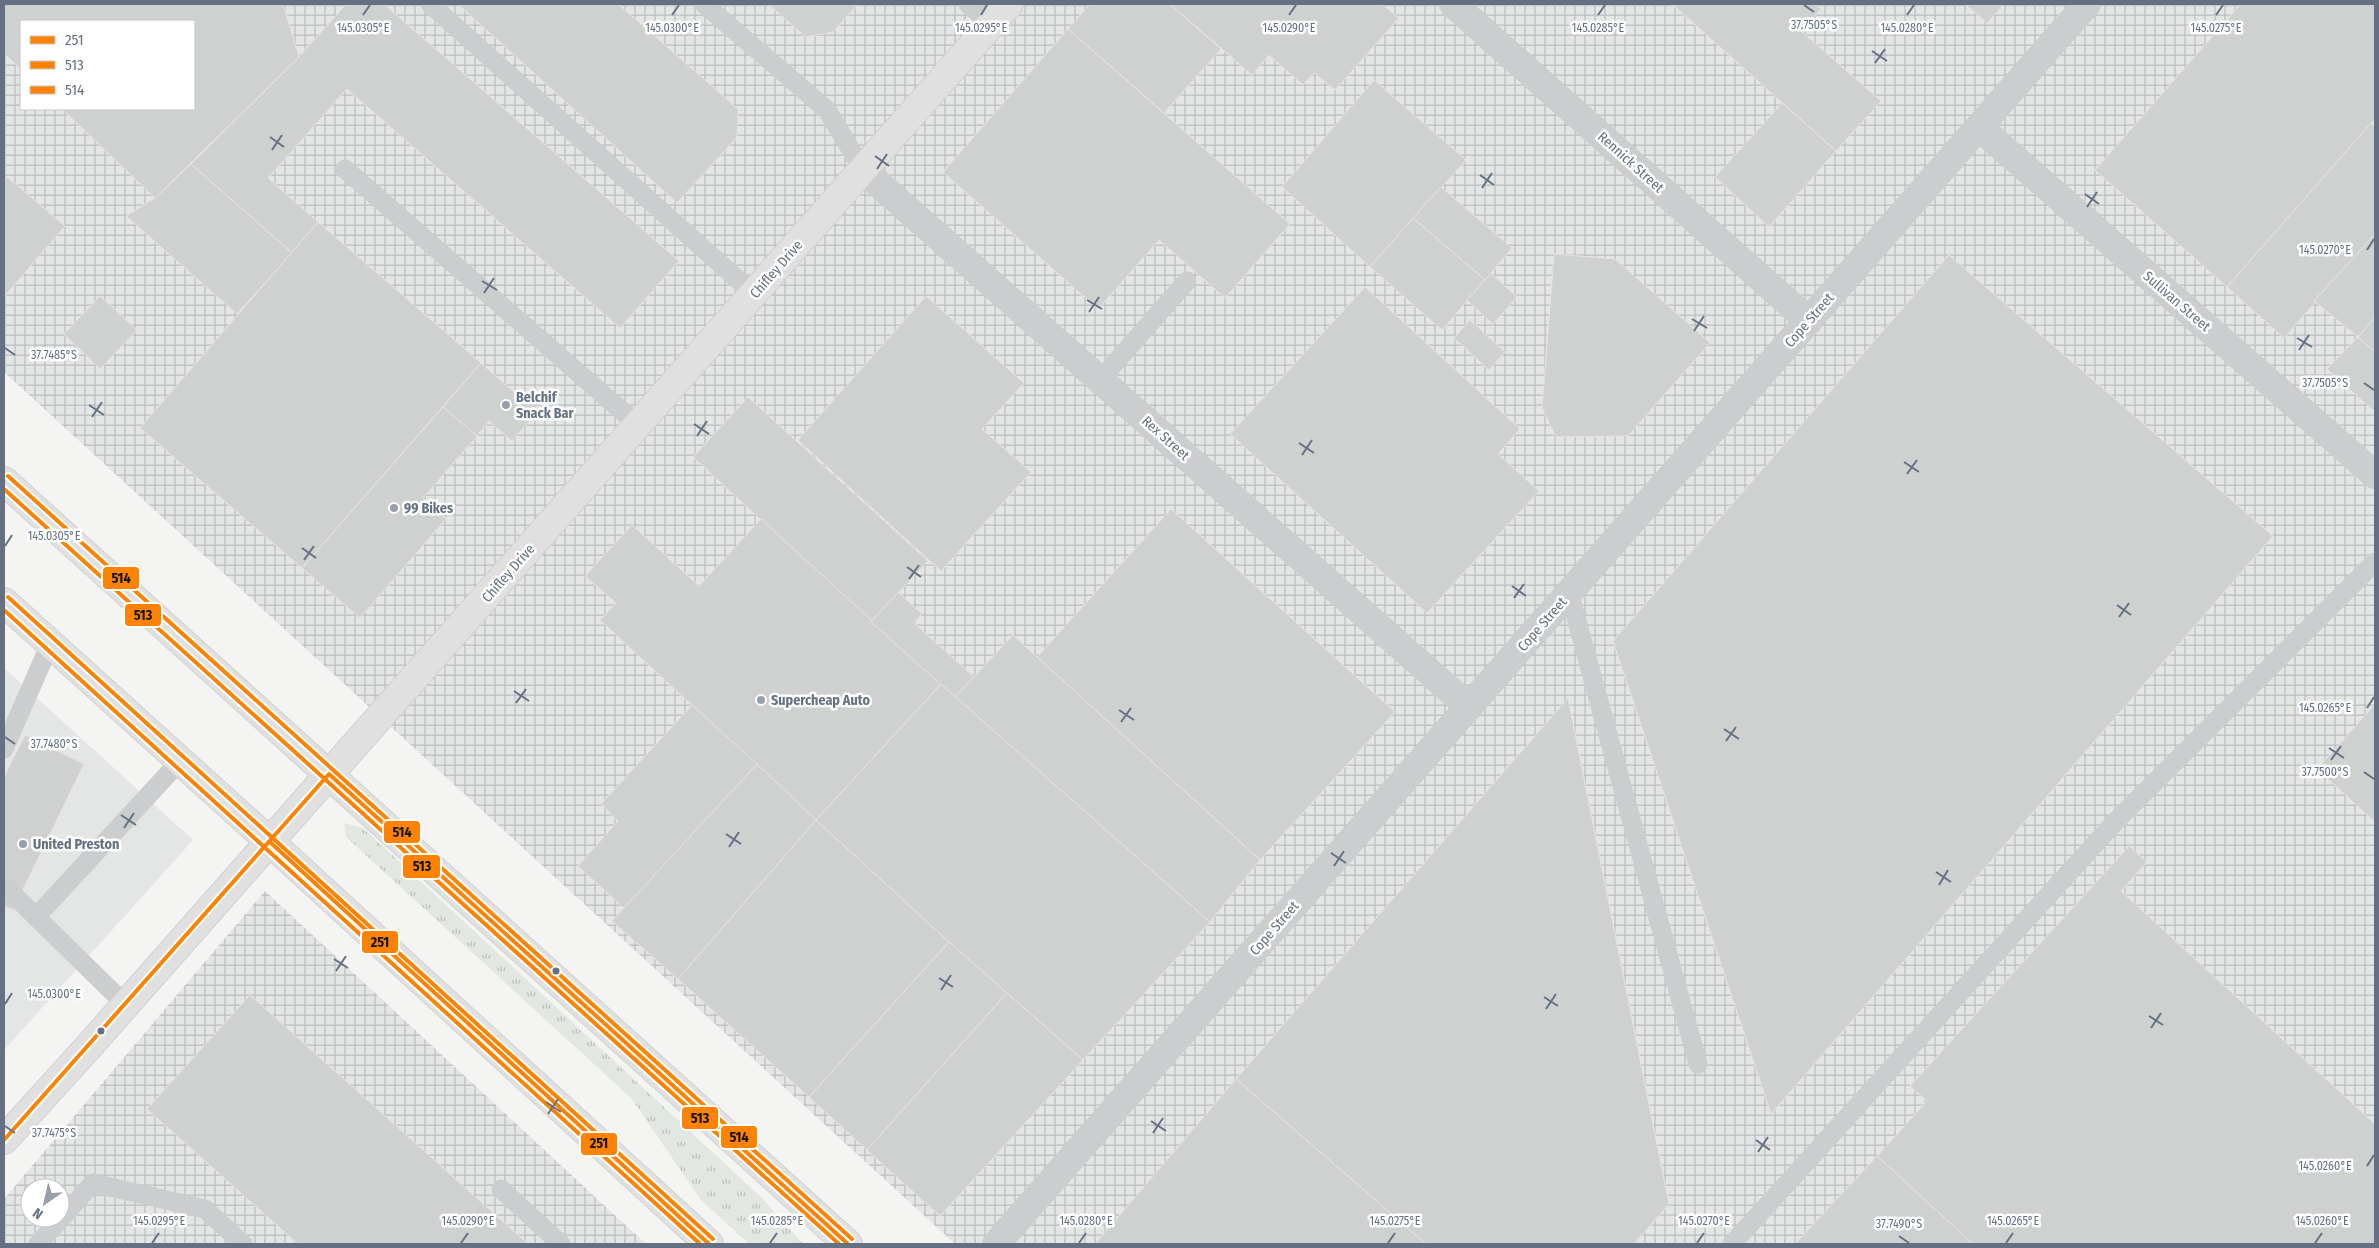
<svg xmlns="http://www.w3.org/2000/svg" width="2379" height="1248" font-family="'Fira Sans Condensed',sans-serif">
<defs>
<pattern id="industrial-grid" width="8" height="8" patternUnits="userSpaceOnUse" patternTransform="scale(1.25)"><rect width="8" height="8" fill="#e4e5e5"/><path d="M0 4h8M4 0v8" fill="none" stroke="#bcbebf"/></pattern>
<pattern id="grass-tufts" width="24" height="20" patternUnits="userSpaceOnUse" patternTransform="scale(1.25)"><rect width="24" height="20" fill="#e3e7e1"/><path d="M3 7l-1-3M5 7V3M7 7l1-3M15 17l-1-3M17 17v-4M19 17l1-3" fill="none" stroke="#bcc0bc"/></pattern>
</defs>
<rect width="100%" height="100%" fill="#f4f4f3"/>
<path fill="#e4e5e5" d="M4,668l189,172 -189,210z"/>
<g fill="url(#industrial-grid)" fill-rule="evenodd">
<path d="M4,4h2371v1240h-1420l-951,-872zM21,21h173v88h-173z"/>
<path d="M265,891l381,353h-642v-45zM30,1188h30v30h-30z"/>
</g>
<path fill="url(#grass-tufts)" d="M344,823l19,5 399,370 41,46h-54l-48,-44 -70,-102 -285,-261z"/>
<g fill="#cfd0d0" stroke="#e4e4e3">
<path d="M4,4h277l3,3 15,50 -144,141 -93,-89h132v-88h-173v49l-17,-17z"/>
<path d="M346,4h38l295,257 -59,67 -273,-239 -79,89 50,44 -26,31 -101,-89 108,-107z"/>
<path d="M458,4h160l120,105 -1,28 -60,66z"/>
<path d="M768,4h90l-25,28 -27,5z"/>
<path d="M1090,4h80l51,45 -57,64 -96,-84z"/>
<path d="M1170,4h212l17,14 -64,72 -21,-17 -11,12 -34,-30 -17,20z"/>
<path d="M1672,4h142l7,5 -20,22 80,70 -45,50z"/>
<path d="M1965,4h39l-17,19z"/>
<path d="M2241,4h134v115l-148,168 -132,-117z"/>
<path d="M1068,29l222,195 -65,74 -66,-58 -61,69 -155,-137z"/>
<path d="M1374,80l92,80 -96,107 -88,-80z"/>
<path d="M1782,103l54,48 -67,76 -54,-50z"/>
<path d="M2371,123l4,4v107l-91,104 -57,-51z"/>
<path d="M191,164l101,89 -55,61 -111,-98 29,-18z"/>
<path d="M7,177l58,49 -61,71v-116z"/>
<path d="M1441,187l71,61 -27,32 -72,-62z"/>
<path d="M1413,218l72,62 -43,50 -72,-63z"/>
<path d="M318,222l163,141 -179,205 -162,-140z"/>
<path d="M2375,234v83l-17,20 -44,-36z"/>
<path d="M1554,254l61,5 95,84 -82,93 -72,1 -14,-29z"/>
<path d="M1949,255l324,281 -502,578 -158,-473z"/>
<path d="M1491,273l26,24 -24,27 -26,-24z"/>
<path d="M1365,287l155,142 -22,25 41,37 -112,122 -197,-179z"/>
<path d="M100,296l37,34 -37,39 -36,-35z"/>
<path d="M926,296l98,87 -42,46 49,43 -90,99 -143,-131z"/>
<path d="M2375,317v35l-17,-15z"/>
<path d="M1470,320l35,32 -16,18 -35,-32z"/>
<path d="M2358,337l17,15v60l-48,-43z"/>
<path d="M481,363l56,49 -25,29 -23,-20 -12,15 -34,-29z"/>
<path d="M748,397l180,164 -57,61 -178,-165z"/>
<path d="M443,407l34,29 -54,62 23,21 -86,99 -58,-50z"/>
<path d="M1171,509l224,203 -135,148 -223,-203z"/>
<path d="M761,519l180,165 -125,136 -216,-200 16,-17 -31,-27 47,-51 67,61z"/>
<path d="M898,592l24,22 -8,9 60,54 -19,20 -84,-75z"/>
<path d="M1013,635l247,225 -50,62 -255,-225z"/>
<path d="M941,684l269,238 -127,138 -134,-118 -133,-122z"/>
<path d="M1568,698l101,506 -35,40h-208l-190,-165z"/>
<path d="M2375,704v118l-58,-53z"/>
<path d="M692,705l65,59 -132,145 -47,-43 40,-45 -17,-17z"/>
<path d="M25,735l59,29 -71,146 -9,-4v-129z"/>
<path d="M757,764l59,56 -138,159 -66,-58z"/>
<path d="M816,820l133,122 -140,155 -131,-118z"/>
<path d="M2129,846l18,16 -26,29 254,233v120h-402l-96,-88 50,-55 -17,-15z"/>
<path d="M949,942l58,51 -140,157 -58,-53z"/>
<path d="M1007,993l76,67 -143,156 -73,-66z"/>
<path d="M250,995l278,249h-230l-151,-135z"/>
<path d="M1236,1079l190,165h-331z"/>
<path d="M1877,1156l96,88h-178z"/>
</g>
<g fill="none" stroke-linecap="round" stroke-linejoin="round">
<defs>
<path id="secondary" d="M4,1140l87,-96 918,-1040"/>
<g id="highway">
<path d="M4,481l844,763"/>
<path d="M4,602l266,240 439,402"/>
</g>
</defs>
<use href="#secondary" stroke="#d0d0d1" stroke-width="30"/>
<use href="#highway" stroke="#d1d2d2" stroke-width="30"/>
<g stroke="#cccdce" stroke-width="19">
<path d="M430,4l324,290"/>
<path d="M704,4l123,106 36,60"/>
<path d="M968,4l23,20"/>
<path d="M345,169l293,256"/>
<path d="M1100,380l87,-99"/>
<path d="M1569,592l129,472"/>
<path d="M4,749l46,-105"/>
<path d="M4,885l32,32"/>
<path d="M126,1005l-90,-88 144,-156"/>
<path d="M501,1189l60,55"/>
<path d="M38,1244l55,-61 112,26 38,35"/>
<path d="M1732,1244l382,-421 261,-261"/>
</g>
<g stroke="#cccdce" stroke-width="28">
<path d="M1453,4l356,317"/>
<path d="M1979,127l396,348"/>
<path d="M863,170l606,537"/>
<path d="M996,1244l1091,-1240"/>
</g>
<use href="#secondary" stroke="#e0e0e1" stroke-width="28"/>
<use href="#highway" stroke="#e0e0e1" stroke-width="28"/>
<defs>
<g id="bus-1">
<path d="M270,842l439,402"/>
<path d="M4,1140l325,-366 519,470"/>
</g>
<g id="bus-2">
<path d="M4,489l835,755"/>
<path d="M4,610l696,634"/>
</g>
<g id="bus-3">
<path d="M8,476l844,763"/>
<path d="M8,597l705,642"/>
</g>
</defs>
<use href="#bus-1" stroke="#fff" stroke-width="8"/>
<use href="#bus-2" stroke="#fff" stroke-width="8"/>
<use href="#bus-3" stroke="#fff" stroke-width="8"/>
<use href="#bus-1" stroke="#ff8200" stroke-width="4"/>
<use href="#bus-2" stroke="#ff8200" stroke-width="4"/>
<use href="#bus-3" stroke="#ff8200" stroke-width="4"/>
</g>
<path fill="none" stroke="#657182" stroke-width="2" d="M1804,5l10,7M363,15l7,-10M672,15l7,-10M981,15l6,-10M1289,15l7,-10M1598,15l7,-10M1907,15l7,-10M2216,15l7,-10M1872,51l15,10M1875,63l10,-14M270,137l14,10M272,150l10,-15M875,156l14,10M877,169l10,-15M1480,175l14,10M1482,188l10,-15M2085,194l14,10M2087,207l10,-15M2367,250l7,-11M482,281l15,9M484,293l10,-15M1087,300l15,9M1089,312l10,-15M1692,319l15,9M1694,331l10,-15M2297,338l15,9M5,348l10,7M2299,350l10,-15M2364,383l10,7M89,405l15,10M92,417l10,-15M694,424l15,10M697,436l10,-15M1299,443l15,10M1302,455l10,-15M1904,462l15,10M1907,474l10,-14M5,546l7,-11M302,548l14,10M304,560l10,-14M907,567l14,10M909,579l10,-14M1512,586l14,10M1514,598l10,-14M2117,605l14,10M2119,617l10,-14M514,691l15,10M516,703l10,-14M2367,708l7,-11M1119,710l15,10M1121,722l10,-14M1724,729l15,10M5,737l10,7M1726,741l10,-14M2329,748l15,10M2331,760l10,-14M2364,772l10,7M121,815l15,10M124,828l10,-15M726,834l15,10M729,847l10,-15M1331,853l15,10M1334,866l10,-15M1936,872l15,10M1939,885l9,-15M334,959l14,9M336,971l10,-15M939,978l14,9M941,990l10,-15M1544,997l14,9M5,1004l7,-11M1546,1009l10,-15M2149,1016l14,9M2151,1028l10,-15M546,1102l15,10M548,1114l10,-15M1151,1121l15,10M5,1126l10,7M1153,1133l10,-15M1756,1140l14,10M1758,1152l10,-15M2367,1166l7,-11M1899,1236l10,7M152,1243l7,-10M461,1243l7,-10M770,1243l7,-10M1079,1243l7,-10M1388,1243l7,-10M1697,1243l7,-10M2006,1243l7,-10M2315,1243l7,-10"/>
<g fill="#979faa" stroke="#fff" stroke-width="2">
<circle cx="506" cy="405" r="5"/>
<circle cx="394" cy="508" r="5"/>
<circle cx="761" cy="700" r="5"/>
<circle cx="23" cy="844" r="5"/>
</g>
<g fill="#657182" stroke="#fff" stroke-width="2">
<circle cx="556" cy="971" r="4.5"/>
<circle cx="101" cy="1031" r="4.5"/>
</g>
<g text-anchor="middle" stroke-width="5" stroke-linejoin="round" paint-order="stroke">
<g font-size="14" fill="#657182" stroke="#fff">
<text transform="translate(1631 162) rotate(42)" y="5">Rennick Street</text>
<text transform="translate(776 269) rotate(-49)" y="5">Chifley Drive</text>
<text transform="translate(2177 301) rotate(41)" y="5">Sullivan Street</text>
<text transform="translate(1809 320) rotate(-49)" y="5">Cope Street</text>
<text transform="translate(1166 438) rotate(42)" y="5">Rex Street</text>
<text transform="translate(508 573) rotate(-49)" y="5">Chifley Drive</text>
<text transform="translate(1542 624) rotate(-49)" y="5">Cope Street</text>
<text transform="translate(1274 928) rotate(-49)" y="5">Cope Street</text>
</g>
<g font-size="14" font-weight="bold" fill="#657182" stroke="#fff" text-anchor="start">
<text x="516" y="402">Belchif<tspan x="516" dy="16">Snack Bar</tspan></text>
<text x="404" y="513">99 Bikes</text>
<text x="771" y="705">Supercheap Auto</text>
<text x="33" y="849">United Preston</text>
</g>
</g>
<g font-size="12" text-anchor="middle" fill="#657182" stroke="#fff" stroke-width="5" stroke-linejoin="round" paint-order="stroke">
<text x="1814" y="29">37.7505°S</text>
<text x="363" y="32">145.0305°E</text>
<text x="672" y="32">145.0300°E</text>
<text x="981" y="32">145.0295°E</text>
<text x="1289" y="32">145.0290°E</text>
<text x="1598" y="32">145.0285°E</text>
<text x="1907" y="32">145.0280°E</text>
<text x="2216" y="32">145.0275°E</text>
<text x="2325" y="254">145.0270°E</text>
<text x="54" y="359">37.7485°S</text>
<text x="2325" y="387">37.7505°S</text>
<text x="54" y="540">145.0305°E</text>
<text x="2325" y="712">145.0265°E</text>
<text x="54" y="748">37.7480°S</text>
<text x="2325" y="776">37.7500°S</text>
<text x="54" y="998">145.0300°E</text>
<text x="54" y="1137">37.7475°S</text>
<text x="2325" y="1170">145.0260°E</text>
<text x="159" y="1225">145.0295°E</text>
<text x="468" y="1225">145.0290°E</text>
<text x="777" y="1225">145.0285°E</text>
<text x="1086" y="1225">145.0280°E</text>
<text x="1395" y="1225">145.0275°E</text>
<text x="1704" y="1225">145.0270°E</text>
<text x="2013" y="1225">145.0265°E</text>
<text x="2322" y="1225">145.0260°E</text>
<text x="1899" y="1228">37.7490°S</text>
</g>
<g stroke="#fff" stroke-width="2">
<rect x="102" y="566" width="38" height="24" rx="5" fill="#ff8200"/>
<rect x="124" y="603" width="38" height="24" rx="5" fill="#ff8200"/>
<rect x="383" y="820" width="38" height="24" rx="5" fill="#ff8200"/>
<rect x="402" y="854" width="39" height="25" rx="5" fill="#ff8200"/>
<rect x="361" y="930" width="38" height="24" rx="5" fill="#ff8200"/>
<rect x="681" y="1106" width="38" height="24" rx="5" fill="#ff8200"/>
<rect x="720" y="1125" width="38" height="24" rx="5" fill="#ff8200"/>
<rect x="580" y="1132" width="38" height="24" rx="5" fill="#ff8200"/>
</g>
<g font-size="14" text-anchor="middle" font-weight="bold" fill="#111">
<text x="121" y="583">514</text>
<text x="143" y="620">513</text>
<text x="402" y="837">514</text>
<text x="422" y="871">513</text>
<text x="380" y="947">251</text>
<text x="700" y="1123">513</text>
<text x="739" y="1142">514</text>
<text x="599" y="1148">251</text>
</g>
<rect width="2379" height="1248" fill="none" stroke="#657182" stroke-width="10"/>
<rect x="20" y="20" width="175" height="90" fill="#ffffff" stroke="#c1c6cd"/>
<rect x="30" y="36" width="25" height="8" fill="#ff8200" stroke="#c1c6cd"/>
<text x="65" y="45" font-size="15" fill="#657182">251</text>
<rect x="30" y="61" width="25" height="8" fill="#ff8200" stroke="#c1c6cd"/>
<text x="65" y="70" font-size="15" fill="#657182">513</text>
<rect x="30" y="86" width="25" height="8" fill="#ff8200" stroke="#c1c6cd"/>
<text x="65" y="95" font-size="15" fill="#657182">514</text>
<g transform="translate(45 1203) rotate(214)"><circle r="24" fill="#ffffff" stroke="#c1c6cd"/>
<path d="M0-4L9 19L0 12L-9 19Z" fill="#979faa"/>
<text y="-8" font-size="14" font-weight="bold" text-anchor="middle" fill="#657182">N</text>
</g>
</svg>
